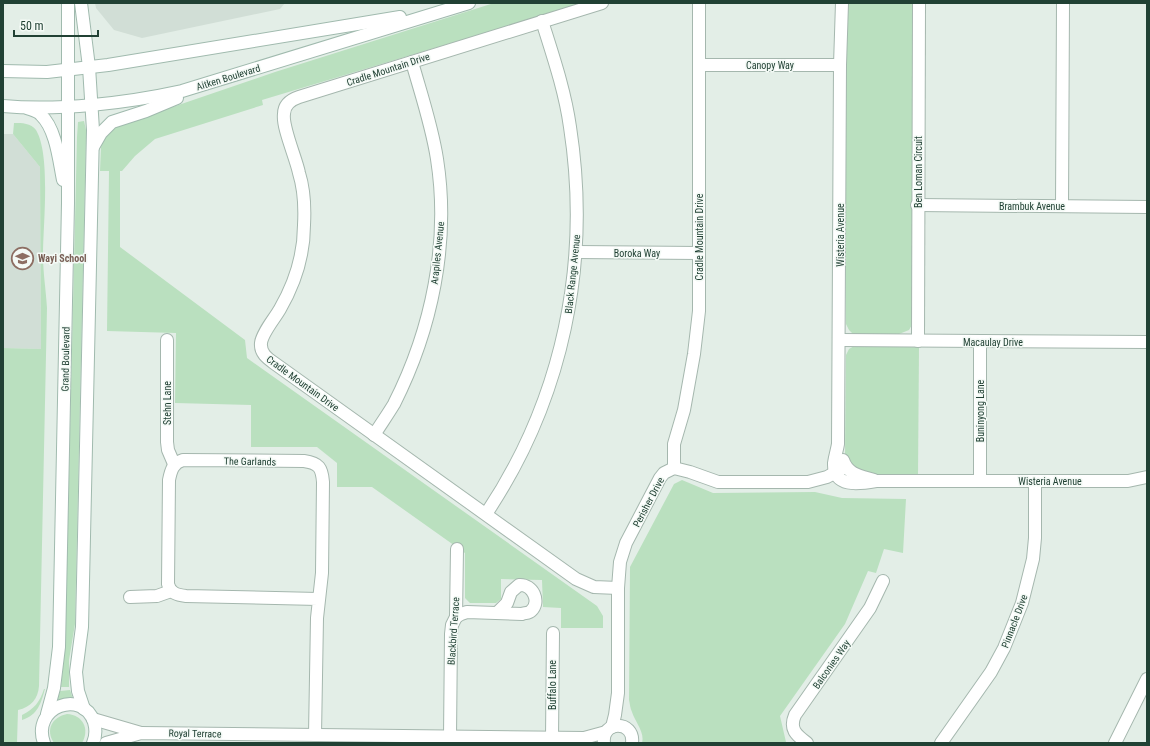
<svg xmlns="http://www.w3.org/2000/svg" width="1150" height="746" font-family="'Roboto Condensed',sans-serif">
<rect width="100%" height="100%" fill="#e3eee7"/>
<g fill="#d1ded6">
<path d="M95,3h190l-5,6 -138,29 -28,-8 -18,-22z"/>
<path d="M3,134h10l27,33 1,182 -38,-1z"/>
</g>
<g fill="#bae0bf">
<path d="M494,3h93l-86,25 -239,72 1,5 -108,34 -20,17 -13,15h-2v76l125,93 2,18 350,248 6,10v12h-42v-20l-18,-1 -1,-27 -41,-1v20l-5,4h-26l-5,-5v-45l-93,-66h-35v-24l-20,-16h-66v-42l-76,-2 1,-70 -69,-2 2,-160h-9l1,-24 3,-10 13,-11 158,-54z"/>
<path d="M845,3h67v310l1,10 -4,7 -10,4h-46l-4,-4 -3,-6z"/>
<path d="M84,121l2,9v8l-11,486 -6,36v27h-8l4,-41 12,-509 1,-15z"/>
<path d="M14,123c8,0 17,0 22,7 15,25 7,95 7,125 0,18 3,35 4,53l-8,378c-1,13 -8,21 -21,24l-1,33h-14v-395l38,1 -1,-182 -27,-33z"/>
<path d="M856,345l63,2 -1,127h-45l-19,-6 -9,-13 1,-100 3,-6z"/>
<path d="M682,480l31,13 102,-1 27,6 64,1 -3,54 -19,-4 -8,24 -8,-2 -23,53 -65,92 6,26 2,1h-146c3,-11 -7,-21 -10,-31 -2,-4 -2,-8 -3,-12l1,-133 44,-83z"/>
<path d="M44,689h1c-4,14 -7,26 -23,31v-5c12,-6 18,-13 22,-26z"/>
<path d="M70,690l4,12 -18,2 4,-13z"/>
<path d="M67,714c16,1 23,15 15,29h-28c-9,-13 -2,-26 13,-29z"/>
</g>
<g fill="none" stroke-linecap="round" stroke-linejoin="round">
<defs>
<g id="street">
<path d="M602,3l-303,94c-9,3 -15,8 -15,17 -2,13 12,44 15,59 5,16 6,34 5,52 0,30 -9,58 -24,84 -5,9 -18,24 -19,34 -1,10 6,15 13,20l302,216 18,8 24,1"/>
<path d="M842,3l-2,62 -2,379c-1,6 -3,12 -4,19 -1,25 25,21 42,18h252l19,-4"/>
<path d="M700,65h140"/>
<path d="M917,205l230,2"/>
<path d="M1062,206l1,-203"/>
<path d="M576,252l123,1"/>
<path d="M167,340v102l1,8 6,14"/>
<path d="M840,340l307,2"/>
<path d="M918,341l1,-338"/>
<path d="M980,341v140"/>
<path d="M374,435c7,-11 14,-21 20,-31 38,-75 56,-162 43,-245 -5,-33 -16,-65 -25,-97"/>
<path d="M843,460c5,15 18,16 31,20"/>
<path d="M674,468v-24l10,-34 10,-56 5,-43v-308"/>
<path d="M486,514c77,-115 105,-251 84,-387 -5,-36 -17,-71 -28,-106"/>
<path d="M130,597l27,-1 14,-5"/>
<path d="M456,617l5,-3 6,-2 55,2c3,-1 7,-1 9,-3 10,-9 2,-27 -12,-26l-8,7 -4,11 -10,10"/>
<path d="M93,719l48,14"/>
<path d="M612,727l3,-12 3,-22v-105l2,-26 6,-19 34,-65 4,-5 10,-5 16,4 28,10h90l19,-5 18,-10"/>
<path d="M315,735l2,-117 5,-45 1,-91c-1,-14 -4,-19 -19,-21l-121,-1c-10,3 -12,10 -14,20l-1,104c2,9 9,11 18,12l132,3"/>
<path d="M450,737l1,-103 1,-9 4,-8 1,-68"/>
<path d="M552,738l1,-105"/>
<path d="M106,743l35,-10 443,5 22,-6"/>
<path d="M604,743c-3,-23 31,-23 28,0"/>
<path d="M807,743c-11,-8 -18,-14 -12,-28l75,-107 13,-27"/>
<path d="M941,743l50,-71 13,-24 18,-45 11,-44 2,-21v-57"/>
<path d="M1115,743l32,-64"/>
</g>
<g id="secondary">
<path d="M81,3l8,64 4,63 -11,497 -6,45 2,19 6,18"/>
<path d="M3,71l44,1 61,-7 292,-48"/>
<path d="M3,106c57,5 124,-3 179,-15l287,-88"/>
<path d="M27,108c5,2 11,3 14,7 15,14 18,45 22,65"/>
<path d="M93,147l8,-14 11,-11 34,-11 31,-13"/>
<path d="M47,714l7,-26 5,-41 9,-444v-200"/>
<path d="M44,743c-13,-36 38,-55 50,-21 2,7 2,14 -1,21"/>
</g>
</defs>
<use href="#street" stroke="#a5b7ae" stroke-width="14"/>
<use href="#secondary" stroke="#a0baae" stroke-width="14"/>
<use href="#street" stroke="#fff" stroke-width="12"/>
<use href="#secondary" stroke="#fff" stroke-width="12"/>
</g>
<defs>
<symbol id="school-ring" viewBox="-11 -11 22 22"><circle r="9.5" fill="#f4faf6" stroke="#8d6e63" stroke-width="1.5"/><path d="M0-5L7-2L0 1L-7-2ZM-4 1L0 2.5L4 1V4Q0 6-4 4Z" fill="#8d6e63"/></symbol>
</defs>
<g fill-rule="evenodd">
<use href="#school-ring" x="10" y="246" width="25" height="25"/>
</g>
<g text-anchor="middle" stroke-width="3" stroke-linejoin="round" paint-order="stroke">
<g font-size="10" fill="#214134" stroke="#f4faf6">
<text x="770" y="69">Canopy Way</text>
<text transform="translate(388 69) rotate(-18)" y="4">Cradle Mountain Drive</text>
<text transform="translate(228 77) rotate(-17)" y="4">Aitken Boulevard</text>
<text transform="translate(918 172) rotate(-90)" y="4">Ben Loman Circuit</text>
<text x="1032" y="210">Brambuk Avenue</text>
<text transform="translate(840 235) rotate(-90)" y="4">Wisteria Avenue</text>
<text transform="translate(699 237) rotate(-90)" y="4">Cradle Mountain Drive</text>
<text transform="translate(437 253) rotate(-84)" y="4">Arapiles Avenue</text>
<text x="637" y="257">Boroka Way</text>
<text transform="translate(572 274) rotate(-84)" y="4">Black Range Avenue</text>
<text x="993" y="346">Macaulay Drive</text>
<text transform="translate(65 359) rotate(-89)" y="4">Grand Boulevard</text>
<text transform="translate(303 383) rotate(36)" y="4">Cradle Mountain Drive</text>
<text transform="translate(167 403) rotate(-90)" y="4">Stehn Lane</text>
<text transform="translate(980 411) rotate(-90)" y="4">Buninyong Lane</text>
<text transform="translate(250 461) rotate(1)" y="4">The Garlands</text>
<text x="1050" y="485">Wisteria Avenue</text>
<text transform="translate(648 502) rotate(-62)" y="4">Perisher Drive</text>
<text transform="translate(1014 621) rotate(-69)" y="4">Pinnacle Drive</text>
<text transform="translate(453 631) rotate(-86)" y="4">Blackbird Terrace</text>
<text transform="translate(831 664) rotate(-55)" y="4">Balconies Way</text>
<text transform="translate(552 685) rotate(-90)" y="4">Buffalo Lane</text>
<text transform="translate(195 733) rotate(1)" y="4">Royal Terrace</text>
</g>
<g font-size="10" font-weight="bold" fill="#785e54" stroke="#f4faf6" text-anchor="start">
<text x="38" y="262">Wayi School</text>
</g>
</g>
<rect width="1150" height="746" fill="none" stroke="#214134" stroke-width="8"/>
<path d="M14 30v6h84v-6" fill="none" stroke="#214134" stroke-width="2"/>
<text x="20" y="30" font-size="12" fill="#214134" stroke="#f4faf6" stroke-width="3" paint-order="stroke">50 m</text>
</svg>
